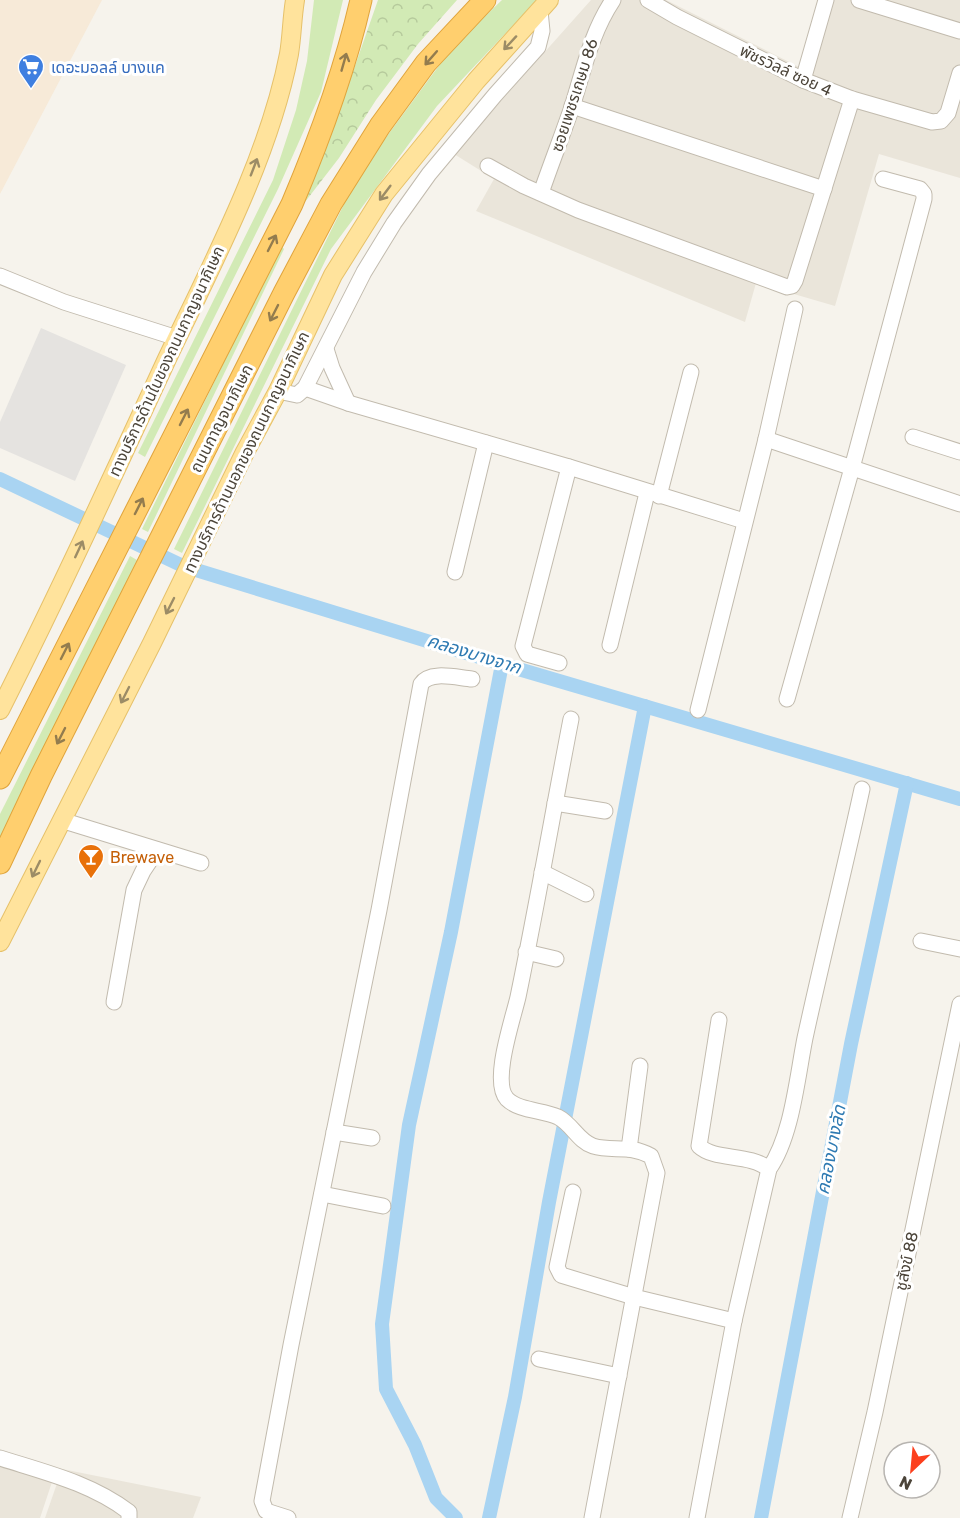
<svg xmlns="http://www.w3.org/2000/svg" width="960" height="1518" font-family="Rubik,'Noto Sans Thai',sans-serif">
<defs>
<pattern id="park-crowns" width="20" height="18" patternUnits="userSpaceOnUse" patternTransform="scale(1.5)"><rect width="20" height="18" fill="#d2eab5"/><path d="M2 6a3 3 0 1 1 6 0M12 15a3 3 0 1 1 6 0" fill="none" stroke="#b6ca9c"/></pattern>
</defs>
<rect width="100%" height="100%" fill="#f6f3ec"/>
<g fill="#eae5da">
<path d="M591,0h75l133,67 19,-67h142v178l-81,-24 -44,152 -79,-23 -11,39 -269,-111 18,-32 -40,-25z"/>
<path d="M0,1466l52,16 -12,36h-40z"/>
<path d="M62,1469l139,28 -8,21h-148z"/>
</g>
<path fill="#f7ead8" d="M0,0h102l-102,194z"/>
<g fill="#d2eab5">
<path d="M314,0h29l-22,92 -43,97 -133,268 -7,-4 135,-273 23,-70 11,-49z"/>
<path d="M502,0h35l-100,106 -106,143 -149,304 -8,-4 177,-359 22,-35 79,-107z"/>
<path d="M281,246l3,3 -136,283 -6,-3z"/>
<path d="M130,556l7,4 -137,284v-30z"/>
</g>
<path fill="url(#park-crowns)" d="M378,0h79l-39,44 -42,56 -37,58 -34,44 37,-99z"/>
<path fill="#e5e3e0" d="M41,328l85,37 -51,116 -75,-33v-26z"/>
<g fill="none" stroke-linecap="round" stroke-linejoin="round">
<g stroke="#a9d4f2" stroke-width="14">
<path d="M0,479l183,87 332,102 445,131"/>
<path d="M456,1518l-20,-20 -21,-53 -29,-56 -4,-65 27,-199 42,-193 51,-268"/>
<path d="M489,1518l26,-121 34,-195 96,-496"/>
<path d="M761,1518l90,-474 56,-261"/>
</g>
<defs>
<g id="minor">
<path d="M648,0l29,17 126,63 49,19 80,23 9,-1 7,-8 12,-40"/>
<path d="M859,0l101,31"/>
<path d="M803,80l23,-80"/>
<path d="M572,106l252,83"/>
<path d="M488,166l36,20 54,24 209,77 5,-1 3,-5 57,-182"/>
<path d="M541,193c10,-29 21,-57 31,-86 12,-38 19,-74 41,-107"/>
<path d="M0,276l64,26 113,36"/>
<path d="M326,349l6,19 16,35"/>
<path d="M305,388l43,15 221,64 175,54"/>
<path d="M278,391l19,4 8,-7 59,-116 30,-49 35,-49 66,-79 43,-48 4,-16 -2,-20"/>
<path d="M913,437l47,15"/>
<path d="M766,439l194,65"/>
<path d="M659,496l32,-124"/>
<path d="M455,572l31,-129"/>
<path d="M610,645l37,-152"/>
<path d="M559,663l-32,-9 -4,-8 46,-179"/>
<path d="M787,699l65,-231 72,-269v-5l-4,-5 -37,-10"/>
<path d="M698,710l68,-271 29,-130"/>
<path d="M571,719c-18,93 -34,186 -53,278 -5,22 -27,85 -11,102 12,12 36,11 51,18 14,7 20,24 35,29 19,6 36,-2 58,10l6,17 -65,345"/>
<path d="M555,803l50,8"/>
<path d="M61,820l140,43"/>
<path d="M542,872l44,22"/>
<path d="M921,941l39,8"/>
<path d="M526,952l30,7"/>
<path d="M114,1002l20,-112 9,-19 14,-21"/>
<path d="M719,1020l-20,126c16,15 50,7 70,23"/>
<path d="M334,1132l38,6"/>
<path d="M629,1149l11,-83"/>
<path d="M573,1192l-16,75 4,8 73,22 100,24"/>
<path d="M322,1194l61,12"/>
<path d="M539,1359l80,17"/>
<path d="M0,1458c44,14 91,25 129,54v6"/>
<path d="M288,1518l-22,-7 -4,-10 29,-156 88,-435 42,-226c9,-14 37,-6 51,-5"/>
<path d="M697,1518l37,-197 35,-152c23,-33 28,-91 36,-131 18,-83 39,-166 57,-249"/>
<path d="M850,1518l25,-106 85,-408"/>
</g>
<g id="major">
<path d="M0,710c58,-115 112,-232 166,-349 45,-95 103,-203 123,-307 3,-18 3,-36 6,-54"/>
<path d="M0,942l152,-299 93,-191 33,-61 55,-116 51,-81 92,-113 73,-81"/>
</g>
<g id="highway">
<path d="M0,778l292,-574c28,-66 53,-134 69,-204"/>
<path d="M0,863l41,-87 243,-483 47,-89 49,-78 46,-63 59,-63"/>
</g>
</defs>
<use href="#minor" stroke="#c2bbae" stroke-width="17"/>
<use href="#major" stroke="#e6c16a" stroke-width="20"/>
<use href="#highway" stroke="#e0a43c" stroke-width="23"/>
<use href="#minor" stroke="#fff" stroke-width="15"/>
<use href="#major" stroke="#ffe39c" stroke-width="18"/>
<use href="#highway" stroke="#ffcf6e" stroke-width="21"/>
</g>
<defs><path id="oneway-shaft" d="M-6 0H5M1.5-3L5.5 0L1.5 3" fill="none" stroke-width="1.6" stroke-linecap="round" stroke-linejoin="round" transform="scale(1.5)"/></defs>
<g stroke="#9c8c66">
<use href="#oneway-shaft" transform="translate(510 43) rotate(133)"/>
<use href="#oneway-shaft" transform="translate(254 167) rotate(-69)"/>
<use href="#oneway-shaft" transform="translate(385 193) rotate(127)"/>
<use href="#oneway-shaft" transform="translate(79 549) rotate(-65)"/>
<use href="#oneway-shaft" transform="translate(170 606) rotate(117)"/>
<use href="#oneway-shaft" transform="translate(125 695) rotate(117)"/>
<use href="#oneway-shaft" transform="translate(36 869) rotate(116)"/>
</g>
<g stroke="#937c4e">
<use href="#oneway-shaft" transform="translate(431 58) rotate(131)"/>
<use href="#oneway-shaft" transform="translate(344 62) rotate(-74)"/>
<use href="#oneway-shaft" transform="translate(272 243) rotate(-63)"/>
<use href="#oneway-shaft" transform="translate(274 313) rotate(117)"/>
<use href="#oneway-shaft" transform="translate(184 417) rotate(-63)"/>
<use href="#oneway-shaft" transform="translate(139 506) rotate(-63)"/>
<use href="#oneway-shaft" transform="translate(65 651) rotate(-63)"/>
<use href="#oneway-shaft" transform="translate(61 736) rotate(117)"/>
</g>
<defs>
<symbol id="supermarket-pin" viewBox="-11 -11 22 30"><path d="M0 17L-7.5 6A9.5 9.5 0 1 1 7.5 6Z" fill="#3f7fe0" stroke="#fff"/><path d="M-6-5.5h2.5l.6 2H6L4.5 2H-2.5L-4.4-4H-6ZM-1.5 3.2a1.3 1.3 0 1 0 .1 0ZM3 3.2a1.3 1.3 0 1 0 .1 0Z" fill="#fff"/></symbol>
<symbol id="bar-pin" viewBox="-11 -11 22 30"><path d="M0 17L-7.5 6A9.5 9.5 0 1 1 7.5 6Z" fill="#e8710a" stroke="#fff"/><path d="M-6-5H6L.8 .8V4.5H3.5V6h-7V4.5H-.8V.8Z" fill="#fff"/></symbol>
</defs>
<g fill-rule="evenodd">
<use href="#supermarket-pin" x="16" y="52" width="30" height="40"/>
<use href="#bar-pin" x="76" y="842" width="30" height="40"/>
</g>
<g text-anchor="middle" stroke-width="6" stroke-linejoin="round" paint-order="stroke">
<g font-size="16" fill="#366cbe" stroke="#fff" text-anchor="start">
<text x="51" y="73">เดอะมอลล์ บางแค</text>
</g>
<g font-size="16" fill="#4b4439" stroke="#fff">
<text transform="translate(786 70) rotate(25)" y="6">พัชรวิลล์ ซอย 4</text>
<text transform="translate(574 95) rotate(-72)" y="6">ซอยเพชรเกษม 86</text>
<text transform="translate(166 361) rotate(-65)" y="6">ทางบริการด้านในของถนนกาญจนาภิเษก</text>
<text transform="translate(221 418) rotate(-63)" y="6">ถนนกาญจนาภิเษก</text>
<text transform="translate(246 452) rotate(-64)" y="6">ทางบริการด้านนอกของถนนกาญจนาภิเษก</text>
<text transform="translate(906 1261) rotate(-78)" y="6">ชูสังข์ 88</text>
</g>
<g font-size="16" fill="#c56008" stroke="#fff" text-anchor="start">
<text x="110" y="863">Brewave</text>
</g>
<g font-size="18" font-style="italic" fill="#2e7ab2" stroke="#fff">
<text transform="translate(474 654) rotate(17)" y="6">คลองบางจาก</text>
<text transform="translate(831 1150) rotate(-79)" y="6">คลองบางลัด</text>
</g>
</g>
<g transform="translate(912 1470) rotate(206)"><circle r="28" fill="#ffffff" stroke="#b7b4b0" stroke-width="1.5"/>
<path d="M0-4.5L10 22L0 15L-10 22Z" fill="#fc3f1d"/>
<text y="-9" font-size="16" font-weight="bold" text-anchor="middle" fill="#4b4439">N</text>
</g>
</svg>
